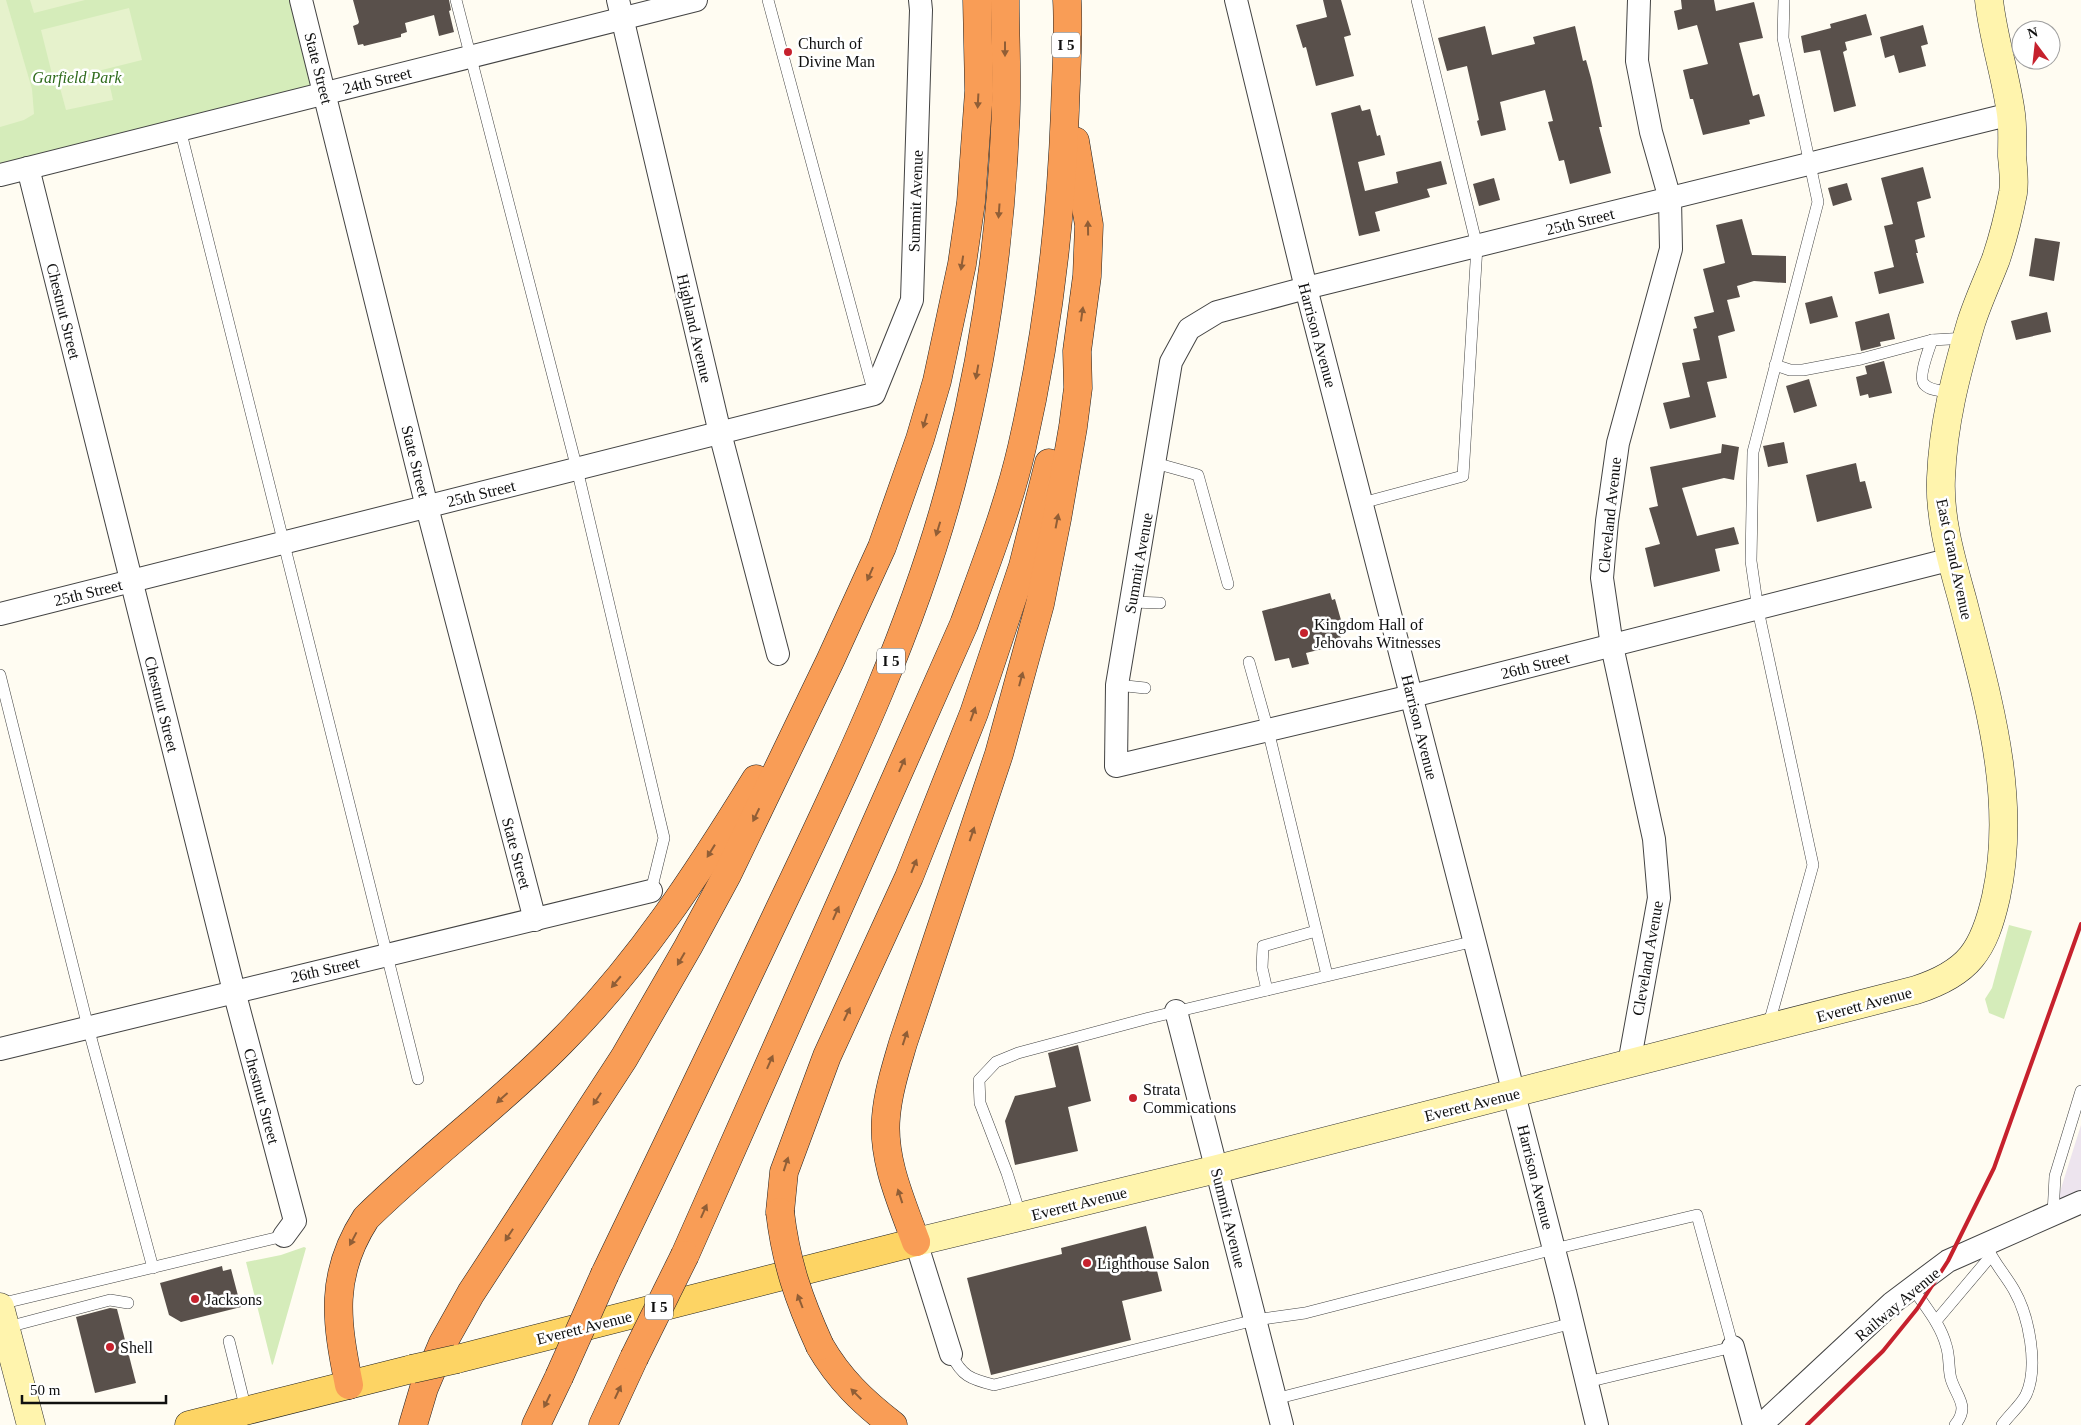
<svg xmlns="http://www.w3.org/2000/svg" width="2081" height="1425" font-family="Georgia,serif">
<rect width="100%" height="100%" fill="#fffcf2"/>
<path fill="#ede4ee" d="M2081,1125v77l-28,12z"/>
<g fill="#d5ecba">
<path d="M0,0h301l24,93 -325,82z"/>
<path d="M2009,925l23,6 -28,88 -15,-6 -4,-14 7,-11z"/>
<path d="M304,1247l2,1 -33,116 -1,1 -26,-103 35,-7z"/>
</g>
<g fill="#e6f2cc">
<path d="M0,0h6l26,89 2,25 -10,6 -24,7z"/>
<path d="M30,0h55l-51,13z"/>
<path d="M129,8l13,52 -88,22 -13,-52z"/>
<path d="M107,73l6,27 -47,10 -7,-26z"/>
</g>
<g fill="#59504b">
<path d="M353,0h96l2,10 -2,1 5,21 -15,4 -5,-21 -29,8 2,9 -6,2v3l-37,9 -1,-2 -5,1 -5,-19 5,-2 1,-2z"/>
<path d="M1323,0h18l10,35 -7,2 10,39 -38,10 -10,-39 -3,1 -7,-23 31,-8z"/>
<path d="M1681,0h33l2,11 38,-9 9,36 -24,5 14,53 6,-2 6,22 -16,4 1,4 -47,11 -10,-36h-3l-7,-29 25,-6 -11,-39 -19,5 -4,-19 8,-2z"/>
<path d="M1866,14l6,21 -27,7 2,8 -4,2 13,54 -22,6 -14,-62 -16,3 -3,-17 30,-8 -1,-4z"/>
<path d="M1923,25l5,19 -7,2 5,20 -27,7 -5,-18 -9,3 -5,-21z"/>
<path d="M1485,26l7,29 43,-11 -2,-7 42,-11 8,35 3,-1 5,18 11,49h-3l12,46 -41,11 -6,-24 -5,1 -11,-39 5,-1 -8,-31 -45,12 6,28 -25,6 -4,-15 2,-1 -12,-54 -20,5 -9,-33z"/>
<path d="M1360,105l2,6 8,-2 7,27 3,-1 5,20 -27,7 7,29 33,-8 -2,-11 45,-11 6,23 -20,5 3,8 -55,15 5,19 -21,5 -28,-123z"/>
<path d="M1923,167l8,31 -14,4 8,35 -10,3 3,13h-2l8,30 -45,11 -5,-22 20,-5 -10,-41 9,-2 -12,-46z"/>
<path d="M1494,178l6,22 -21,6 -6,-22z"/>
<path d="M1847,183l5,17 -19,6 -5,-18z"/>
<path d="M1742,219l10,36 34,1v27l-32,-2 -17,5 3,11 -13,3 8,31 -17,5 9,42 -20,4 9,35 -46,12 -7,-26 27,-6 -8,-34 18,-3 -7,-31 4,-1 -3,-11 20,-5 -11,-43 22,-6 -9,-38z"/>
<path d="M2035,238l25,4 -6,39 -25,-5z"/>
<path d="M1832,296l6,21 -28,7 -5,-21z"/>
<path d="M2047,312l4,20 -35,8 -5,-19z"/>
<path d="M1889,313l6,26 -15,3 1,4 -20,5 -6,-29z"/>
<path d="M1884,361l8,32 -23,5 -1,-4 -8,2 -4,-19 11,-3 -2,-8z"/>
<path d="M1809,379l8,27 -23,7 -8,-27z"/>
<path d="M1784,442l4,21 -20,4 -5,-21z"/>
<path d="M1722,444l17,3 -5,33 -10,-2 -42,10 15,48 37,-9 5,17 -24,5 5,22 -66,16 -9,-39 15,-4 -11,-36 9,-2 -8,-39 71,-14z"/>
<path d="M1856,463l4,19 5,-1 7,27 -55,14 -11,-47z"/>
<path d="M1330,593l2,7 3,-1 6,21 -4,1 5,23 -36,9 3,11 -17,4 -3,-10 -14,3 -13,-50z"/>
<path d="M1078,1045l13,56 -23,6 10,44 -63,14 -10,-44 10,-25 41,-9 -8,-34z"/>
<path d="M1146,1226l16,65 -40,10 9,39 -140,35 -24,-97 95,-24 -1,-6z"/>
<path d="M222,1266l1,5 8,-2 10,38 -60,15 -12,-7 -9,-32z"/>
<path d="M110,1308l7,1 19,74 -41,10 -19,-76z"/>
</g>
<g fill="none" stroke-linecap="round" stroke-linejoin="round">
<defs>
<g id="lane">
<path d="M456,0l121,469 87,369 -13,53"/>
<path d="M768,0l105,390"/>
<path d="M180,129l238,950"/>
<path d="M1932,340c-3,9 -15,39 -7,45 6,6 19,6 27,8"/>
<path d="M1775,365l15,5h13l58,-11 71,-19 35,-2"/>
<path d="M1155,463l43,12 30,109"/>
<path d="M1362,503l101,-27 14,-230 -60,-246"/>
<path d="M1132,602l28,1"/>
<path d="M1249,662l19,68 59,245"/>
<path d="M0,675l88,352 65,241"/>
<path d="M1117,685l28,3"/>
<path d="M1267,990l-5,-22 1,-22 53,-15"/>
<path d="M1768,1027l45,-162 -55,-255 -7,-49 2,-109 65,-250 -35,-164 1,-38"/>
<path d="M2053,1214l2,-38 26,-85"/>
<path d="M1021,1217l-14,-44 -27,-70 -1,-23 17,-18 22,-9 131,-35 326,-77"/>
<path d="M1986,1244c6,17 19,30 28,46 15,26 25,77 12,105 -5,10 -17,20 -24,30"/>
<path d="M1913,1288c12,19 27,35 33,57 4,11 2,23 5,34 6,19 19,27 4,46"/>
<path d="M0,1304l284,-68"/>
<path d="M1936,1321l54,-64"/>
<path d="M4,1328l106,-28 18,3"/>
<path d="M229,1341l17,69"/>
<path d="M951,1354c11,22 19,25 43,31l261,-65 50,-7 249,-64 143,-34 36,132 -146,35"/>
<path d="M1275,1399l298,-76"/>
</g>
<g id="street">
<path d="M301,0l126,507 108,413"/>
<path d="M618,0l102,433 58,221"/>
<path d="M1236,0l70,288 259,1004 32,133"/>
<path d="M28,168l206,823 61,230 -11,15"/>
<path d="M0,175l696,-175"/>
<path d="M1952,559l-540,137 -296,70 1,-81 54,-323 18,-33 28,-17 89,-24 705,-174"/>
<path d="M0,614l874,-220 38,-94 9,-290 -1,-10"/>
<path d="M1176,1011l106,414"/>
<path d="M0,1049l651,-158"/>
<path d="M1629,1064l30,-166 -5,-59 -42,-193 -10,-68 5,-57 11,-78 53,-194 -1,-50 -19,-67 -14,-71 2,-61"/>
<path d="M916,1242l35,112"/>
<path d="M1733,1347l21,78"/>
<path d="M1761,1425l131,-122 56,-42 133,-59"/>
</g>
<g id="secondary">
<path d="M916,1242l301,-73 699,-179c53,-17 68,-40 80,-93 22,-100 -9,-200 -33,-295 -11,-40 -24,-83 -22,-124 2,-54 15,-104 30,-155 7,-22 17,-43 25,-64 7,-21 13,-45 17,-66 2,-12 0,-25 -1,-37 0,-14 1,-28 -1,-42 -5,-38 -18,-76 -22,-114"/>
<path d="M0,1307l31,118"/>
</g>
<g id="primary">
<path d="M457,1359l459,-117"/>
<path d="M189,1425l223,-56"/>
</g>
<g id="highway">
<path d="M780,1212l4,-40 43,-116 82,-179 65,-164 49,-147 26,-103"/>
<path d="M916,1242c-14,-39 -34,-82 -30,-125 2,-25 10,-50 17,-74l96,-289 41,-150 17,-85 16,-92 5,-39 -1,-37 10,-75 2,-51 -14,-84"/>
<path d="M685,1255l279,-631c21,-58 44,-116 58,-177 25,-110 39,-224 43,-337 1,-36 4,-74 2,-110"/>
<path d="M605,1274c59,-122 118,-245 176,-368 68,-142 137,-287 175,-441 28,-110 44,-222 49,-336 3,-43 0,-86 0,-129"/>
<path d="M820,1346c19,33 43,56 73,79"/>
<path d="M349,1385c-13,-64 -20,-110 17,-167 62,-61 133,-113 194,-175 79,-79 138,-170 196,-264"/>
<path d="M413,1425l11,-37 19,-45 28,-50 153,-235 64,-111 40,-74 102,-212 52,-114 38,-108 17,-58 25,-117 9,-62 8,-111 -2,-91"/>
<path d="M536,1425l23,-48"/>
<path d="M603,1425l31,-67"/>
</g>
</defs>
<use href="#lane" stroke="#434343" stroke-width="12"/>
<use href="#street" stroke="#434343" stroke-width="24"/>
<use href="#secondary" stroke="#323232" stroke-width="29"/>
<use href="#primary" stroke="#212121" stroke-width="29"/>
<use href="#highway" stroke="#212121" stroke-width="29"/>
<use href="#lane" stroke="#fff" stroke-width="11"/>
<use href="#street" stroke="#fff" stroke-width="22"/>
<use href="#secondary" stroke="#fff4ad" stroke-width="28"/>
<use href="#primary" stroke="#fdd464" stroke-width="28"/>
<use href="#highway" stroke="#f99d56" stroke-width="28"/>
<path stroke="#c6212d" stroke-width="4" d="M1807,1425l76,-74 34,-42 31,-48 46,-93 87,-244"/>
<defs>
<path id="primary-bridge" d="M412,1369l45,-10"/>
<g id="highway-bridge">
<path d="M780,1212c6,51 19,88 40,134"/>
<path d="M634,1358l51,-103"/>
<path d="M559,1377l46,-103"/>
</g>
</defs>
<use href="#primary-bridge" stroke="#212121" stroke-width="29" stroke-linecap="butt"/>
<use href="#highway-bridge" stroke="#212121" stroke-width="29" stroke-linecap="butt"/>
<use href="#primary-bridge" stroke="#fdd464" stroke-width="28"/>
<use href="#highway-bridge" stroke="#f99d56" stroke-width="28"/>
</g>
<defs><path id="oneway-solid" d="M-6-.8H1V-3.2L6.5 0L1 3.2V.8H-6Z" transform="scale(1.25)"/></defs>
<g fill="#905e36">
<use href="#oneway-solid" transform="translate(1005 49) rotate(90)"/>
<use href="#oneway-solid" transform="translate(978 101) rotate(93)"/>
<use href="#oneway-solid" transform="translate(999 211) rotate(94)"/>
<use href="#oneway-solid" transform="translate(1088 228) rotate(-91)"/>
<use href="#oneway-solid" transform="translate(962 263) rotate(99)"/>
<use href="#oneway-solid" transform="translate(1082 314) rotate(-82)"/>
<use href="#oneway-solid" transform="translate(977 372) rotate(100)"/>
<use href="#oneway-solid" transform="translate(925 421) rotate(106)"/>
<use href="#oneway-solid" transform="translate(1057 521) rotate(-79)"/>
<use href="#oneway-solid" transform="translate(938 529) rotate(107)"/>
<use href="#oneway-solid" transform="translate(870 574) rotate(114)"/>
<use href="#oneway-solid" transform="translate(1021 679) rotate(-75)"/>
<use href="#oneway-solid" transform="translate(973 714) rotate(-70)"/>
<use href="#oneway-solid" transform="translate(902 765) rotate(-66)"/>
<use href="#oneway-solid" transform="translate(756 815) rotate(116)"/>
<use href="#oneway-solid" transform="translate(972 834) rotate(-71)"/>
<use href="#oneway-solid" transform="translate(711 851) rotate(122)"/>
<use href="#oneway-solid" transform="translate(914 866) rotate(-68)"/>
<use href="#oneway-solid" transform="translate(836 913) rotate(-66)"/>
<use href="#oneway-solid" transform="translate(681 959) rotate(120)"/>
<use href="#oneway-solid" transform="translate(616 982) rotate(130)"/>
<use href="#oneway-solid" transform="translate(847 1014) rotate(-65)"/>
<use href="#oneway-solid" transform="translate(905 1038) rotate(-72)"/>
<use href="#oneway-solid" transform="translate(770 1062) rotate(-66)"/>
<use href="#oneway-solid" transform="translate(502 1098) rotate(138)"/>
<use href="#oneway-solid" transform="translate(597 1099) rotate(123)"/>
<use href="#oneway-solid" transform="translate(786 1164) rotate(-72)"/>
<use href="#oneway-solid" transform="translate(900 1196) rotate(-108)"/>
<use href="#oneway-solid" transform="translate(704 1211) rotate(-66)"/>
<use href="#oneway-solid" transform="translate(509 1235) rotate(123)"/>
<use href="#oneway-solid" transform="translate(353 1239) rotate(118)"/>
<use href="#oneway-solid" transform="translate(800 1301) rotate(-111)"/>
<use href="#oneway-solid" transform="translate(618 1392) rotate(-65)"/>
<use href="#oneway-solid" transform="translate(856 1394) rotate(-135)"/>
<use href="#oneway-solid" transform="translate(547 1401) rotate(116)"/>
</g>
<g fill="#c6212d" stroke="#fff" stroke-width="2">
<circle cx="788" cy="52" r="5"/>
<circle cx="1304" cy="633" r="5"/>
<circle cx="1133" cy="1098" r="5"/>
<circle cx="1087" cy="1263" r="5"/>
<circle cx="195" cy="1299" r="5"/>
<circle cx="110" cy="1347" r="5"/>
</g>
<g text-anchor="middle" stroke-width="5" stroke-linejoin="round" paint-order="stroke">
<g fill="#fff" stroke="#585858" stroke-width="1">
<rect x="1052" y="32.5" width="28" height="25" rx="4"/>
<rect x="877" y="648.5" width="28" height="25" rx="4"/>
<rect x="645" y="1294.5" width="28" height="25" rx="4"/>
</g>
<g font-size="15" font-weight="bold" fill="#101010">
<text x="1066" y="50">I 5</text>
<text x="891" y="666">I 5</text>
<text x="659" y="1312">I 5</text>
</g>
<g font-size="16" fill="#101010" stroke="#fff" text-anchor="start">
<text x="798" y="49">Church of<tspan x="798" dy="18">Divine Man</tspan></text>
<text x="1314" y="630">Kingdom Hall of<tspan x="1314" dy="18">Jehovahs Witnesses</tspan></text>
<text x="1143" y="1095">Strata<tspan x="1143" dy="18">Commications</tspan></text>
<text x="1097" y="1269">Lighthouse Salon</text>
<text x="205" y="1305">Jacksons</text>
<text x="120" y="1353">Shell</text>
</g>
<g font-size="16" fill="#101010" stroke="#fff">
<text transform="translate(319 68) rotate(76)" y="6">State Street</text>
<text transform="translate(377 80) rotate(-14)" y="6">24th Street</text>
<text transform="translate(915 201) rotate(-88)" y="6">Summit Avenue</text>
<text transform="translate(1580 221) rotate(-14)" y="6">25th Street</text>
<text transform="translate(64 311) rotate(76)" y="6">Chestnut Street</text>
<text transform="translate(695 328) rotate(77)" y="6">Highland Avenue</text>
<text transform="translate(1318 335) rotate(75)" y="6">Harrison Avenue</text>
<text transform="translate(416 461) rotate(76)" y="6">State Street</text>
<text transform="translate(481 493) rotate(-14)" y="6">25th Street</text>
<text transform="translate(1609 515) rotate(-84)" y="6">Cleveland Avenue</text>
<text transform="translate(1955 559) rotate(78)" y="6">East Grand Avenue</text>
<text transform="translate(1138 563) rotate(-80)" y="6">Summit Avenue</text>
<text transform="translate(88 592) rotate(-14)" y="6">25th Street</text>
<text transform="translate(1535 665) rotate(-14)" y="6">26th Street</text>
<text transform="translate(162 704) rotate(76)" y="6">Chestnut Street</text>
<text transform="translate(1420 727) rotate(76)" y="6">Harrison Avenue</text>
<text transform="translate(517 853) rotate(75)" y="6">State Street</text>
<text transform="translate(1647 958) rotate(-80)" y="6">Cleveland Avenue</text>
<text transform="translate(325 969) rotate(-13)" y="6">26th Street</text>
<text transform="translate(1864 1004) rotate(-15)" y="6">Everett Avenue</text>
<text transform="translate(262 1096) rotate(75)" y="6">Chestnut Street</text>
<text transform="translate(1472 1104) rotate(-14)" y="6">Everett Avenue</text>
<text transform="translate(1536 1177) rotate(76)" y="6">Harrison Avenue</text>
<text transform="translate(1079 1203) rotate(-14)" y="6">Everett Avenue</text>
<text transform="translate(1229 1218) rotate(76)" y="6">Summit Avenue</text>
<text transform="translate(1897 1304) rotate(-40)" y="6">Railway Avenue</text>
<text transform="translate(584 1327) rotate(-14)" y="6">Everett Avenue</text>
</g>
<g font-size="16" font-style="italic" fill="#2f6b1c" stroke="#fff">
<text x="77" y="83">Garfield Park</text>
</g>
</g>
<g transform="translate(2036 45) rotate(345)"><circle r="24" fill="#ffffff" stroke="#9f9f9f"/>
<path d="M0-4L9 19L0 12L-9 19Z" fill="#c6212d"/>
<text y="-8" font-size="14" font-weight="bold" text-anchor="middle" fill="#101010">N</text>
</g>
<path d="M22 1395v8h144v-8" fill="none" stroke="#101010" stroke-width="2.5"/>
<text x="30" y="1395" font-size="15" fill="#101010" stroke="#ffffff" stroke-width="4" paint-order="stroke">50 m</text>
</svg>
